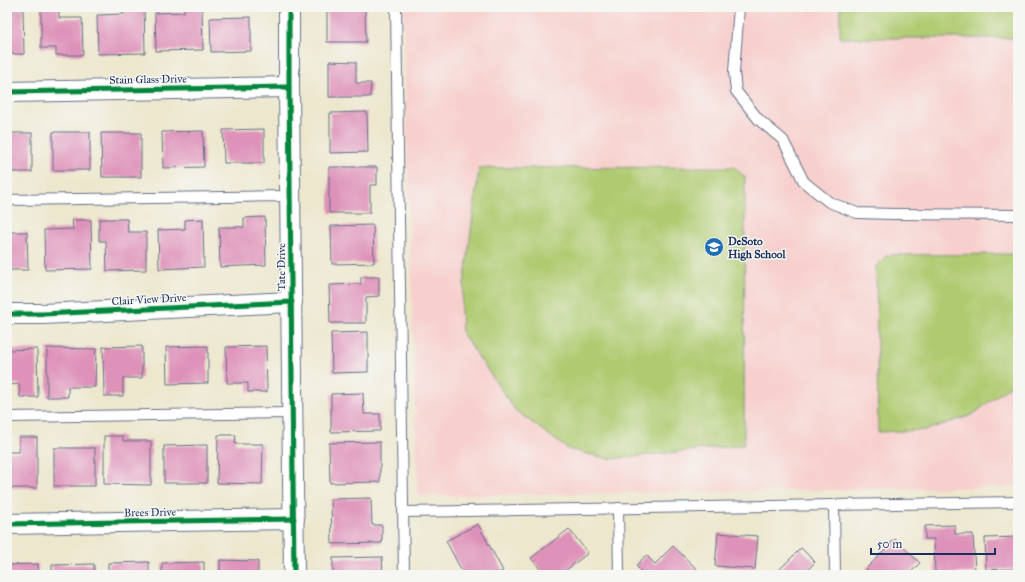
<svg xmlns="http://www.w3.org/2000/svg" width="1025" height="582" font-family="'IM FELL Great Primer',serif">
<rect width="100%" height="100%" fill="#f6f6f2"/>
<filter id="ink" filterUnits="userSpaceOnUse"><feTurbulence type="fractalNoise" baseFrequency=".025" numOctaves="2"/><feDisplacementMap in="SourceGraphic" scale="8" xChannelSelector="R" yChannelSelector="G"/><feConvolveMatrix kernelMatrix="1 2 1 2 8 2 1 2 1" color-interpolation-filters="sRGB"/></filter>
<filter id="wash" filterUnits="userSpaceOnUse"><feTurbulence type="fractalNoise" baseFrequency=".012" numOctaves="4" result="noise"/><feDisplacementMap in="SourceGraphic" scale="16" xChannelSelector="R" yChannelSelector="G"/><feGaussianBlur stdDeviation="0.9" result="paint"/><feColorMatrix in="noise" values="0 0 0 0 0 0 0 0 0 0 0 0 0 0 0 0 0 1.4 0 .05"/><feComposite in="paint" operator="in"/></filter>
<g filter="url(#wash)">
<rect width="100%" height="100%" fill="#ede7ce"/>
<path fill="#f7d0cd" d="M403,7h615v480l-600,9z"/>
<g fill="#afca70" stroke="#657c67">
<rect x="840" y="7" width="178" height="31"/>
<path d="M734,167l11,10 -1,268 -135,14 -41,-10 -53,-39 -53,-77 -1,-24 18,-141z"/>
<path d="M1018,254v122l-8,10 -38,29 -46,15 -48,2 -2,-166 11,-11z"/>
</g>
<g id="blocks">
<g fill="#de91b9">
<path d="M41,7h18v11h23l1,37h-27v-7h-15z"/>
<path d="M124,7h20l1,46 -47,1 -1,-39 27,-1z"/>
<path d="M184,7h18l1,43 -47,1 -1,-38 29,-1z"/>
<path d="M327,7h38l1,35h-39z"/>
<path d="M7,9h16l1,45h-17z"/>
<path d="M251,17v34l-40,1 -1,-34z"/>
<path d="M329,61l27,1v21h15l-1,14h-41z"/>
<path d="M367,112l1,40 -38,1v-40z"/>
<path d="M264,129v34h-40l-1,-33z"/>
<path d="M203,131l1,36 -41,1 -1,-36z"/>
<rect x="53" y="132" width="37" height="38"/>
<rect x="7" y="133" width="25" height="39"/>
<path d="M101,133h40v44h-39z"/>
<path d="M329,167h48v18h-7v28h-41z"/>
<path d="M265,217l1,48 -46,2 -1,-40h25v-9z"/>
<path d="M99,219h28l1,13h18v38l-39,1 -1,-30h-7z"/>
<path d="M203,219l1,48 -45,2 -1,-39 27,-1v-9z"/>
<path d="M72,220h19l1,49 -47,1 -1,-40 29,-1z"/>
<path d="M373,225l1,38 -42,1 -1,-38z"/>
<path d="M7,232h20l1,38h-21z"/>
<path d="M361,277h18v19l-13,1v26h-36l-1,-38 32,-1z"/>
<path d="M368,332v40l-36,1 -1,-40z"/>
<path d="M142,346v32h-19v18h-19l-1,-49z"/>
<path d="M208,346v37l-41,1 -1,-37z"/>
<path d="M266,346l1,46h-19v-9h-21l-1,-36z"/>
<path d="M47,348l49,1 -1,38h-27v10h-21z"/>
<path d="M37,349l1,48h-18l-1,-13 -12,1v-35z"/>
<path d="M363,393l1,21h16v17l-49,1v-38z"/>
<path d="M218,435h18l-1,9h28l-1,40 -45,-1z"/>
<path d="M104,436h19v5h28v44l-47,-1z"/>
<path d="M19,437h18v51h-30v-36h12z"/>
<path d="M380,442v40l-50,1 -1,-40z"/>
<path d="M207,445v38h-43v-37z"/>
<rect x="54" y="448" width="41" height="38"/>
<path d="M371,498l1,27h10v18l-50,1 -1,-45z"/>
<path d="M478,524l25,47 -8,4h-31l-18,-34z"/>
<path d="M955,525v9h18l2,39 -40,1 -1,-35h-9v-13z"/>
<path d="M569,529l19,24 -28,22h-15l-14,-17z"/>
<path d="M718,533l40,3 -3,33 -40,-3z"/>
<path d="M1018,537v32l-32,1 -1,-32z"/>
<path d="M895,539l25,24 -12,12h-35l-7,-6z"/>
<path d="M673,546l28,27 -3,2h-53l-9,-9 10,-11 9,9z"/>
<path d="M801,548l14,14 -9,10 3,3h-35z"/>
<path d="M382,557l1,18h-50v-17z"/>
<path d="M220,560l38,1v14h-38z"/>
<path d="M149,562v13h-41v-12z"/>
<path d="M204,562v13h-42v-12z"/>
<path d="M38,564v11h-31v-10z"/>
<path d="M94,564v11h-42v-10z"/>
</g>
</g>
</g>
<g filter="url(#ink)">
<use href="#blocks" fill-opacity="0" stroke="#646f85" stroke-width="1"/>
<g fill="none" stroke-linecap="round" stroke-linejoin="round">
<defs>
<g id="service">
<path d="M396,7l8,568"/>
<path d="M739,7l-5,65 2,19 23,29 24,20 21,42 25,20 28,11 37,1 124,1"/>
<path d="M7,200l284,-4"/>
<path d="M7,417l286,-4"/>
<path d="M834,505l1,70"/>
<path d="M618,508l1,67"/>
<path d="M403,512l615,-10"/>
</g>
<g id="minor">
<path d="M289,7v80l5,488"/>
<path d="M7,92l282,-5"/>
<path d="M7,314h36l249,-12"/>
<path d="M7,524l287,-5"/>
</g>
</defs>
<use href="#service" stroke="#646f85" stroke-width="12"/>
<use href="#minor" stroke="#646f85" stroke-width="22"/>
<use href="#service" stroke="#fff" stroke-width="10"/>
<use href="#minor" stroke="#fff" stroke-width="20"/>
<defs>
<g id="cycleway">
<path d="M289,7v80l5,488"/>
<path d="M7,92l282,-5"/>
<path d="M7,314h36l249,-12"/>
<path d="M7,524l287,-5"/>
</g>
</defs>
<use href="#cycleway" stroke="#f6f6f2" stroke-width="8"/>
<use href="#cycleway" stroke="#00873e" stroke-width="5"/>
</g>
</g>
<defs>
<symbol id="school-disc" viewBox="-11 -11 22 22"><circle r="9.5" fill="#1f6fb2" stroke="#f6f6f2"/><path d="M0-5L7-2L0 1L-7-2ZM-4 1L0 2.5L4 1V4Q0 6-4 4Z" fill="#fff"/></symbol>
</defs>
<g fill-rule="evenodd">
<use href="#school-disc" x="703" y="236" width="22" height="22"/>
</g>
<g text-anchor="middle" stroke-width="3" stroke-linejoin="round" paint-order="stroke">
<g font-size="11" fill="#1b2f5e" stroke="#f6f6f2">
<text transform="translate(148 79) rotate(-1)" y="4">Stain Glass Drive</text>
<text transform="translate(281 267) rotate(-90)" y="4">Tate Drive</text>
<text transform="translate(149 299) rotate(-3)" y="4">Clair View Drive</text>
<text transform="translate(150 512) rotate(-1)" y="4">Brees Drive</text>
</g>
<g font-size="11" font-weight="bold" fill="#1b2f5e" stroke="#f6f6f2" text-anchor="start">
<text x="728" y="245">DeSoto<tspan x="728" dy="13">High School</tspan></text>
</g>
</g>
<rect width="1025" height="582" fill="none" stroke="#f6f6f2" stroke-width="24"/>
<path d="M871 548v6h124v-6" fill="none" stroke="#1b2f5e" stroke-width="2"/>
<text x="877" y="548" font-size="12" fill="#1b2f5e" stroke="#f6f6f2" stroke-width="3" paint-order="stroke">50 m</text>
</svg>
